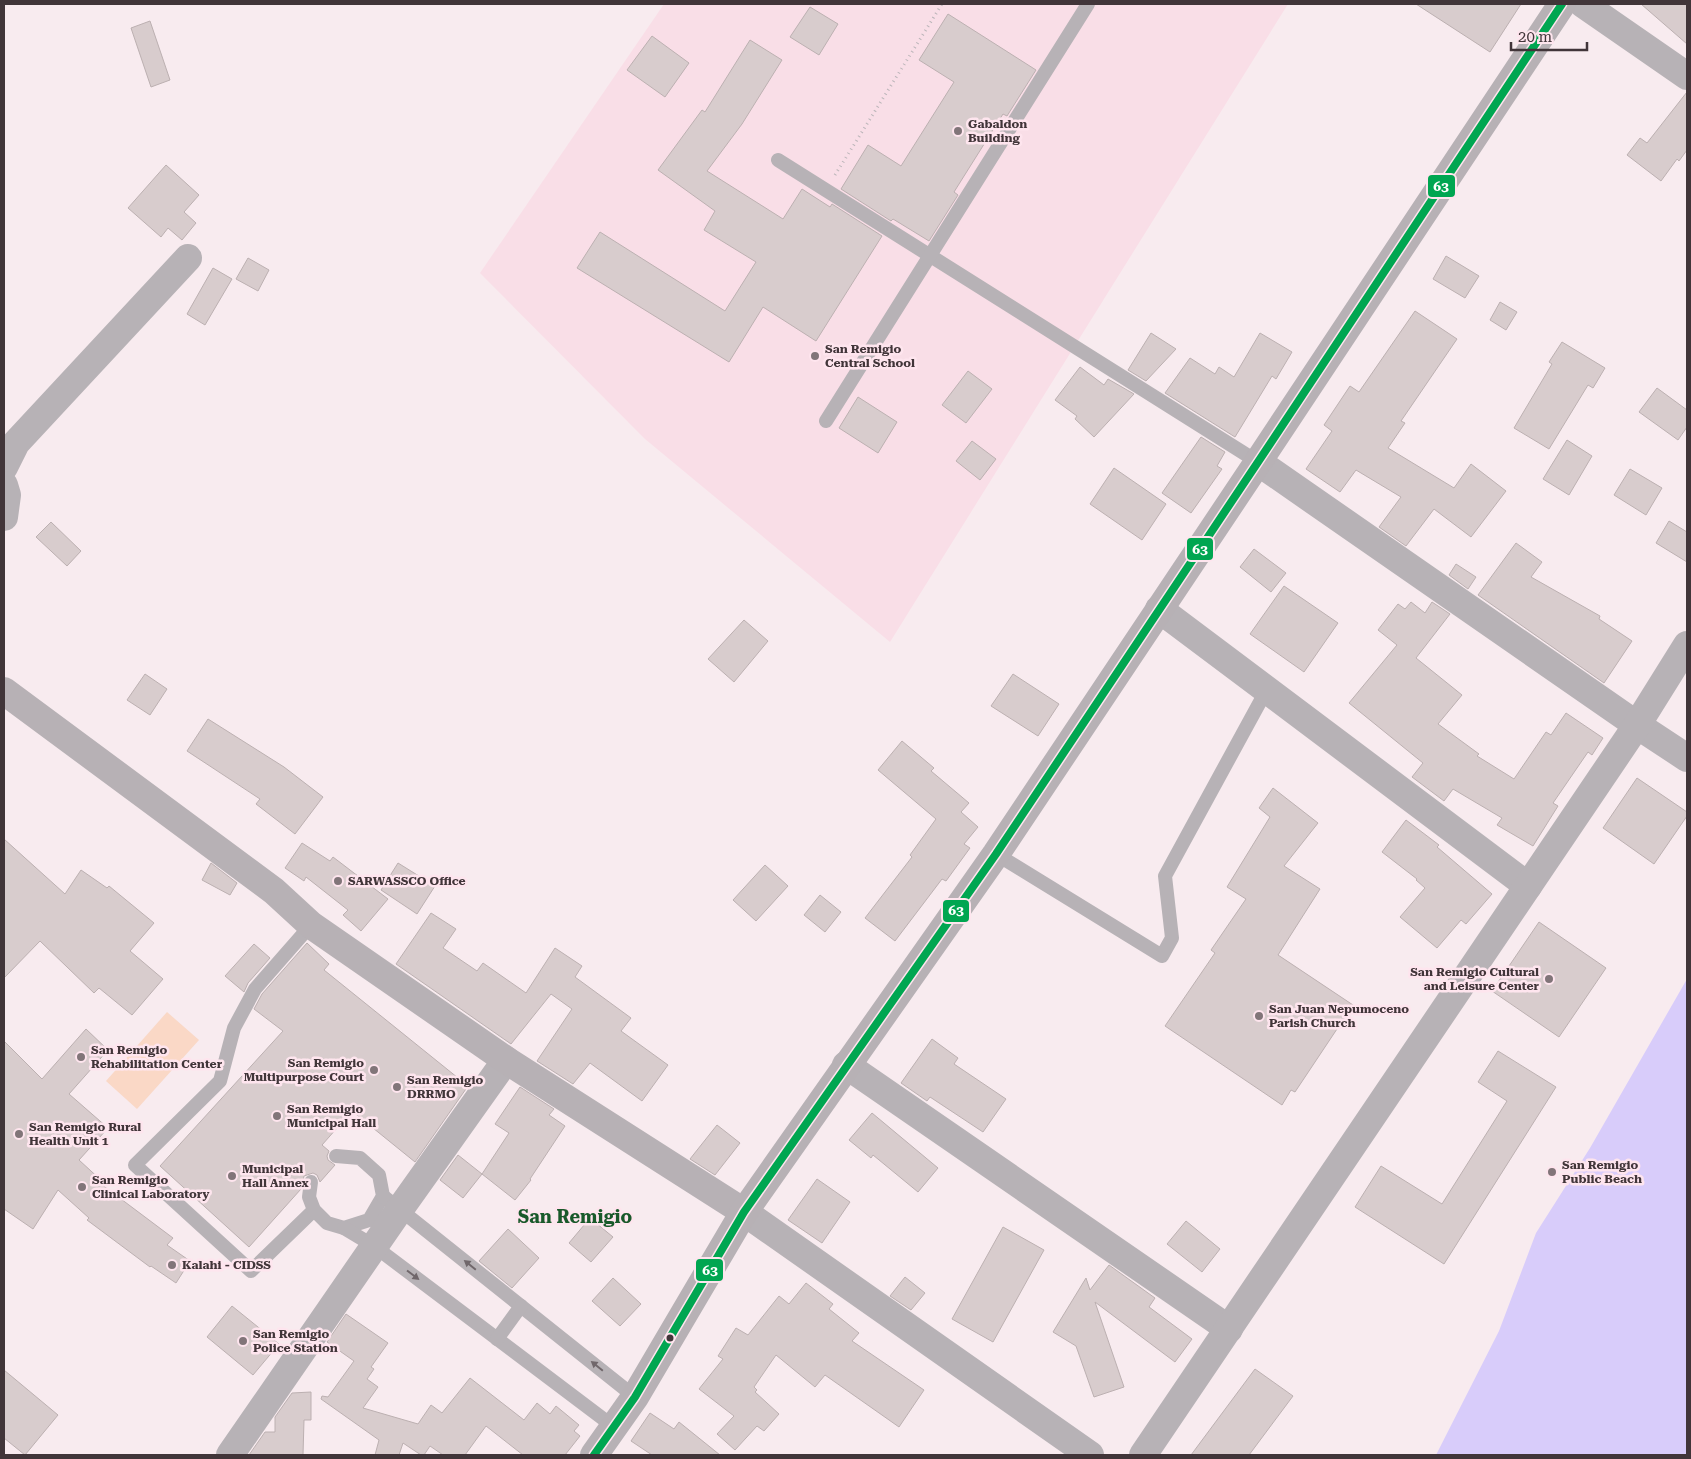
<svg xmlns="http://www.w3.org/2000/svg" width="1691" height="1459" font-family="'Roboto Serif',serif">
<rect width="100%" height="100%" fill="#f8ebef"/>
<path fill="#f9dee7" d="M664,4h624l-398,638 -245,-203 -165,-166z"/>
<path fill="#fad8c6" d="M167,1012l32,28 -62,69 -31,-28z"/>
<path fill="#d8ccfa" d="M1687,979v476h-251l63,-124 37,-98 54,-85z"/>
<g fill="#d8cccd" stroke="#bcb0b1">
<path d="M1416,4h105l-31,48z"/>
<path d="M1641,4h46v40z"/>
<path d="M810,7l28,17 -19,31 -29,-18z"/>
<path d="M948,14l88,56 -29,46 -4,-2 -49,78 4,3 -29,46 -36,-22 -2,2 -50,-32 27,-44 33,21 53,-84 -35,-22z"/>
<path d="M150,21l20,59 -19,7 -20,-59z"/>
<path d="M652,36l37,27 -24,34 -38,-27z"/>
<path d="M750,40l32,20 -40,64 -35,47 76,48 19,-30 28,18 2,-3 50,32 -66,105 -53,-34 -34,55 -152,-94 23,-36 125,79 31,-49 -52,-32 11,-19 -57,-41 44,-60 3,2z"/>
<path d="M1687,92v58l-8,11 -2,-2 -16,22 -34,-26 13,-17 7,5z"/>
<path d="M166,165l33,30 -15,17 12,11 -14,17 -14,-12 -7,9 -33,-29z"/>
<path d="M1446,256l33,20 -14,22 -32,-19z"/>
<path d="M248,258l21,12 -11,21 -22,-12z"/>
<path d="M213,268l19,11 -27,46 -18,-11z"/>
<path d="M1500,302l17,10 -11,18 -16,-10z"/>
<path d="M1415,311l42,28 -56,82 4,2 -17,25 66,40 17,-24 35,27 -35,46 -37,-28 -28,37 -27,-19 22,-30 -45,-27 -16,22 -34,-23 26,-38 -8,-6 26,-39 9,6z"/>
<path d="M1151,333l25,16 -30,32 -18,-11z"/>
<path d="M1260,333l32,19 -16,27 -4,-3 -37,61 -70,-44 25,-35 25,16 4,-7 15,10z"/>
<path d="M1562,342l43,26 -12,20 -5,-3 -39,64 -35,-21 38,-64 -3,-2z"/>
<path d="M1080,367l24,18 4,-6 26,15 -40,43 -19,-18 2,-3 -22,-16z"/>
<path d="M968,371l24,18 -26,34 -24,-18z"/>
<path d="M1657,388l30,22v17l-9,13 -39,-28z"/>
<path d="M858,397l39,25 -19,31 -39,-25z"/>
<path d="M1201,437l24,15 -8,14 5,3 -31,44 -29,-20z"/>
<path d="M1567,440l25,16 -23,39 -26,-16z"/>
<path d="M972,441l24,18 -16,21 -24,-19z"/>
<path d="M1114,468l52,36 -24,36 -52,-36z"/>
<path d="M1630,469l32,19 -16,27 -32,-20z"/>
<path d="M1669,521l18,11v30l-31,-19z"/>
<path d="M51,522l30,29 -14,15 -31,-29z"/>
<path d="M1516,543l26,19 -11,15 69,39 -1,3 33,22 -28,42 -126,-88z"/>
<path d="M1254,549l32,24 -15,19 -31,-25z"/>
<path d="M1456,564l20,13 -8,12 -19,-14z"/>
<path d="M1284,586l54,37 -34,49 -54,-38z"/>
<path d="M1411,602l14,11 7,-11 18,12 -34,44 46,37 -24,29 41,30 -2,2 37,23 32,-47 5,3 15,-22 37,25 -11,17 -4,-3 -35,51 5,3 -25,40 -36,-21 5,-7 -49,-29 -9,12 -32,-24 11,-14 -74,-60 48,-58 -19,-15 20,-26 7,5z"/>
<path d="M744,620l24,21 -34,41 -26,-23z"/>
<path d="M145,674l22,15 -17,26 -23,-15z"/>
<path d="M1013,674l46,30 -21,32 -47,-30z"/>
<path d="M208,719l76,48 39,30 -28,37 -39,-30 4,-5 -73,-48z"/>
<path d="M902,741l32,27 -3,3 38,32 -8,9 17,15 -14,17 6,4 -24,33 -4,-2 -47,62 -30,-23 47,-61 -2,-2 26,-36 -58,-49z"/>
<path d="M1637,778l50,34v4l-33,48 -51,-36z"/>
<path d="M1273,788l45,35 -34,43 36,23 -42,66 75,50 -58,87 -4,-2 -9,15 -117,-79 50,-73 -4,-3 35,-51 -19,-12 43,-70 -11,-9z"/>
<path d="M1406,820l33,25 -2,2 55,47 -26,30 -5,-4 -24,28 -37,-31 25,-29 -9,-8 1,-1 -35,-27z"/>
<path d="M4,839l61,55 16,-24 26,18 2,-2 45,37 -24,28 33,28 -31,36 -33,-27 -5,5 -54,-52 -36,37z"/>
<path d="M302,843l28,18 3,-4 55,42 -27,32 -18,-16 5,-5 -42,-33 -2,4 -19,-13z"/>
<path d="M211,863l26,20 -7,12 -28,-15z"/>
<path d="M398,863l37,23 -18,28 -36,-24z"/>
<path d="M765,865l23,21 -32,35 -23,-21z"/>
<path d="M820,895l21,17 -16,20 -21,-17z"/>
<path d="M431,913l25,16 -13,19 34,23 6,-8 43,30 29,-45 27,18 -7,11 56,41 -10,13 47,34 -26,36 -52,-38 -17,21 -36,-23 35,-52 -21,-15 -40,50 -115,-80z"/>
<path d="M1539,922l67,46 -47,69 -67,-46z"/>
<path d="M307,943l22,21 -5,6 144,116 -53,76 -63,-51 -30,34 7,6 -2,5 1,4 7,5 -15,17 -3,-7 -4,-2 -9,3 -3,13 -52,58 -89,-81 123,-135 -29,-22 8,-15z"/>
<path d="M254,944l16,14 -22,25 -4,9 -19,-16z"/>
<path d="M86,1029l22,21 -39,44 39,34 -29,32 24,22 -2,2 72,54 -6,7 23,16 -14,22 -25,-17 -1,1 -63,-47 2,-2 -31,-28 -25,39 -29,-20v-168l38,38z"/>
<path d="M932,1039l26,19 -4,6 52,35 -23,33 -53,-35 -3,4 -26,-18z"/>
<path d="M1498,1051l58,36 -112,177 -89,-57 26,-41 61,38 65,-103 -29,-19z"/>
<path d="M520,1087l34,22 -5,6 16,11 -35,53 1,1 -16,20 -33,-26 27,-41 -14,-9z"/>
<path d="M872,1113l66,55 -20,24 -45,-37 -2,3 -22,-18z"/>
<path d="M717,1125l23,18 -25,32 -25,-16z"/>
<path d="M458,1155l24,19 -19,24 -23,-18z"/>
<path d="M817,1179l33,23 -28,41 -34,-23z"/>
<path d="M590,1218l23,19 -22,25 -22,-19z"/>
<path d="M1186,1221l34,28 -18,23 -35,-28z"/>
<path d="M1003,1227l41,23 -51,92 -41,-23z"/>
<path d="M508,1229l31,29 -27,30 -33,-27z"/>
<path d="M1109,1265l46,33 -6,9 43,32 -17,23 -80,-60 29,85 -30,10 -18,-51 -23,-14 33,-54 4,12z"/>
<path d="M905,1277l20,16 -14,17 -21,-14z"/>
<path d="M613,1278l28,26 -21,22 -28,-25z"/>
<path d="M806,1283l27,21 -4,5 30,24 -7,8 72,49 -25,37 -74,-52 -10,12 -39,-32 -22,32 3,3 -2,2 24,22 -15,17 -7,-5 -22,24 -18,-16 17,-18 -35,-27 24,-30 -5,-3 18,-28 12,7 31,-39 10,8z"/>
<path d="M232,1306l47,38 -26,31 -46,-38z"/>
<path d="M346,1314l42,29 -17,24 3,2 -7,10 11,8 -15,21 55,16 13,-19 11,8 28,-35 54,42 13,-17 13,11 6,-8 23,19 -5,6 6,5 -15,19h-42l-37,-29 -21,29h-22l-13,-9 -6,9h-3l-18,-12 -4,12h-24l4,-15 -58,-41 1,-3 6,1 26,-36 -27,-19z"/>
<path d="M1255,1369l38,27 -44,59h-58z"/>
<path d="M4,1370l54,45 -33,40 -21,-17z"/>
<path d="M311,1392v28h-7l-1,35h-54l16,-23h10v-15l17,-24z"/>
<path d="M650,1413l24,16 5,-7 41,33h-68l-21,-14z"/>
</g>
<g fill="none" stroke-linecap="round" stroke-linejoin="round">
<path stroke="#bbb5b9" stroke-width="3" stroke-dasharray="1 4" stroke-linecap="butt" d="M835,175l107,-171"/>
<g stroke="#b7b2b6" stroke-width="14">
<path d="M778,160l480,302"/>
<path d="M826,421l262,-417"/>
<path d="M996,854l166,102 10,-18 -7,-62 102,-187"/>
<path d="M311,925l-56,64 -21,39 -14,53 -85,84 116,106 63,-61"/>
<path d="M311,1182l-2,15 5,13 13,13 17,5 25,-8 14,-24 -4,-21 -19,-17 -24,-2"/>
<path d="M383,1196l252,201"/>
<path d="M344,1228l30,18 240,181"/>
<path d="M497,1339l24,-33"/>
</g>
<g stroke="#b7b2b6" stroke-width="28">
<path d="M1583,4l104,72"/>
<path d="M1258,462l379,263 50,33"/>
<path d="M4,467l12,-24 172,-185"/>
<path d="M4,485l3,10 -3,22"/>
<path d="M1159,609l369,277"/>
<path d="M846,1065l383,264"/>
<path d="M744,1212l346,243"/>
<path d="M230,1455l170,-246 106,-149"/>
<path d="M1143,1455l494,-730 50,-80"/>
</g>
<g stroke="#b7b1b5" stroke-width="28">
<path d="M4,691l270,200 37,34 195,135 238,152"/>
<path d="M594,1455l41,-58 109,-185 252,-358 262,-392 304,-458"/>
</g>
<defs>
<path id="bus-1" d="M594,1455l41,-58 109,-185 252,-358 262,-392 304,-458"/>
</defs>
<use href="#bus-1" stroke="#fee5ee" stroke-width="11"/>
<use href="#bus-1" stroke="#00a651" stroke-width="8"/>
</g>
<defs><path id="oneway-solid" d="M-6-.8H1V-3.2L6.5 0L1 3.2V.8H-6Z" transform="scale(1.25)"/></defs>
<g fill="#70676b">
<use href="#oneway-solid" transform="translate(470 1265) rotate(-141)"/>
<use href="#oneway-solid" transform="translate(413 1275) rotate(37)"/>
<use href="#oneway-solid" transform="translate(597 1366) rotate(-141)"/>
</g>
<g fill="#817579" stroke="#fee5ee" stroke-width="2">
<circle cx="958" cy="131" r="5"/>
<circle cx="815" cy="356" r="5"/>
<circle cx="338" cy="881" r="5"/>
<circle cx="1549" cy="979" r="5"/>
<circle cx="1259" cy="1016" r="5"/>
<circle cx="81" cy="1057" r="5"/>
<circle cx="374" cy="1070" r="5"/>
<circle cx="397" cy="1087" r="5"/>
<circle cx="277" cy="1116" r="5"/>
<circle cx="19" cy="1134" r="5"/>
<circle cx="1552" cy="1172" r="5"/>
<circle cx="232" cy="1176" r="5"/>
<circle cx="82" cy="1187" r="5"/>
<circle cx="172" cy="1265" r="5"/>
<circle cx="243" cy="1341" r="5"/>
</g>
<circle fill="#413539" stroke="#fee5ee" stroke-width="2" cx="670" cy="1338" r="4.5"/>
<g text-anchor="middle" stroke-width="5" stroke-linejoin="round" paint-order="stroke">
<g font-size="12" font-weight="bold" fill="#413539" stroke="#fee5ee" text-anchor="start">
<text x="968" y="128">Gabaldon<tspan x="968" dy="14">Building</tspan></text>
<text x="825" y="353">San Remigio<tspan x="825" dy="14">Central School</tspan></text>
<text x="348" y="885">SARWASSCO Office</text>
<text x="1539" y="976" text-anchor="end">San Remigio Cultural<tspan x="1539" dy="14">and Leisure Center</tspan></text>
<text x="1269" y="1013">San Juan Nepumoceno<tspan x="1269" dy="14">Parish Church</tspan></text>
<text x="91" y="1054">San Remigio<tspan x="91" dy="14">Rehabilitation Center</tspan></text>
<text x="364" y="1067" text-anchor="end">San Remigio<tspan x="364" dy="14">Multipurpose Court</tspan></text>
<text x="407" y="1084">San Remigio<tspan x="407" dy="14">DRRMO</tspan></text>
<text x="287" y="1113">San Remigio<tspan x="287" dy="14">Municipal Hall</tspan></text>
<text x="29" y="1131">San Remigio Rural<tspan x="29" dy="14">Health Unit 1</tspan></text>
<text x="1562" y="1169">San Remigio<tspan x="1562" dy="14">Public Beach</tspan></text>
<text x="242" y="1173">Municipal<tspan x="242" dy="14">Hall Annex</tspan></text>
<text x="92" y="1184">San Remigio<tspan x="92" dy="14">Clinical Laboratory</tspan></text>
<text x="182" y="1269">Kalahi - CIDSS</text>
<text x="253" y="1338">San Remigio<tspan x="253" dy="14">Police Station</tspan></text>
</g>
<g font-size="18" font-weight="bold" fill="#19592a" stroke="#fee5ee">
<text x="575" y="1223">San Remigio</text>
</g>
</g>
<g stroke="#fee5ee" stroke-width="2">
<rect x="1427" y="174" width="29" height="24" rx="5" fill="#00a651"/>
<rect x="1186" y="537" width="28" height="24" rx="5" fill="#00a651"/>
<rect x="942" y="899" width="28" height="24" rx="5" fill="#00a651"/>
<rect x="695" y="1258" width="29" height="24" rx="5" fill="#00a651"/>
</g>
<g font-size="14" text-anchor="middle" font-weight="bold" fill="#fff">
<text x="1441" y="191">63</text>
<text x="1200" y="554">63</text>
<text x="956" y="915">63</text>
<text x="710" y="1275">63</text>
</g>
<rect width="1691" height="1459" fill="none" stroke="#413539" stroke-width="10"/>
<path d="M1511 42v8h76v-8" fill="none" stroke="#413539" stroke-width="2.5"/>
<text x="1518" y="42" font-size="15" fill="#413539" stroke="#fee5ee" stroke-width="4" paint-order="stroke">20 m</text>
</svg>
